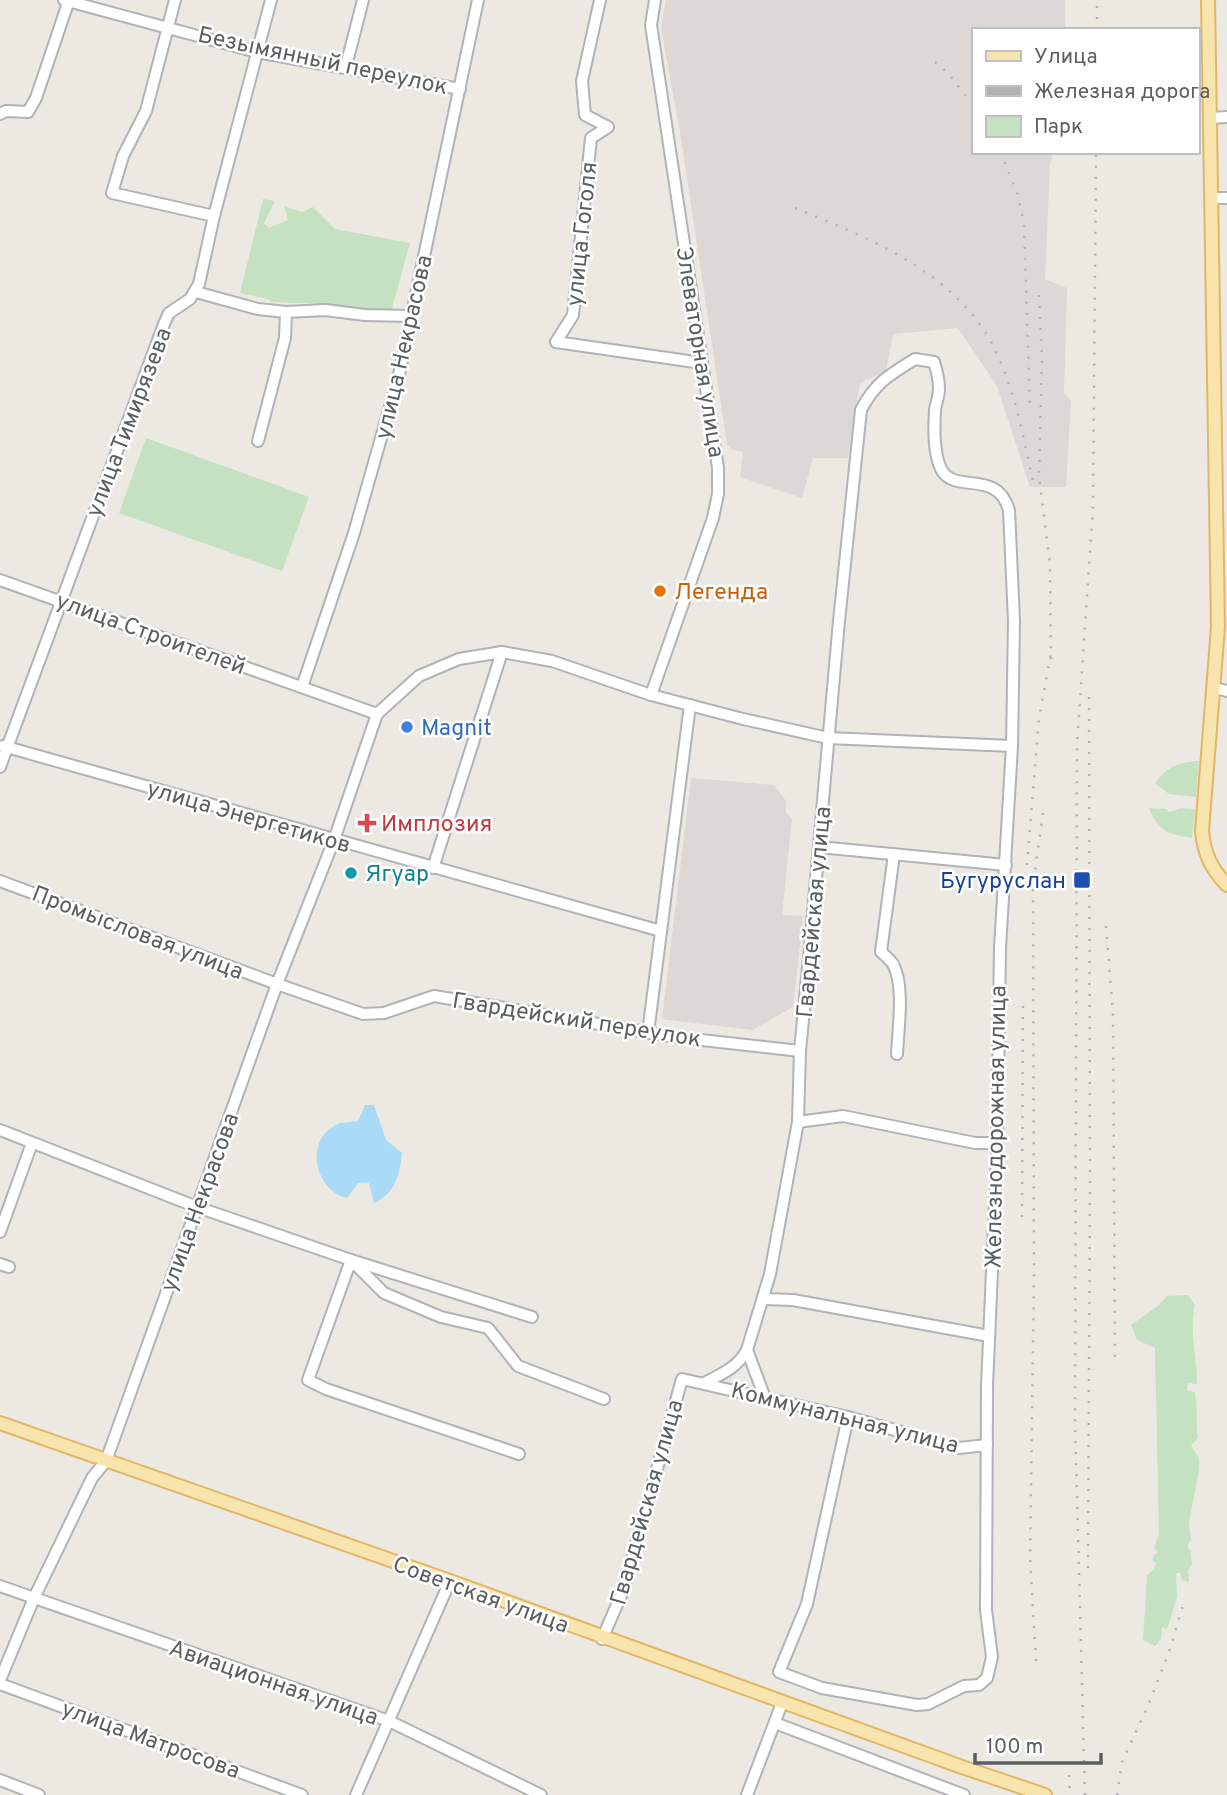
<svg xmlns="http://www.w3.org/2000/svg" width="1227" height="1795" font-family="Overpass,sans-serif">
<rect width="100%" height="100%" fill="#ece9e3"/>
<g fill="#dbd8d5">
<path d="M666,0h399v30h-92v122h80l-3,13 -5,114 22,9 -3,105 7,7 -5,87h-36l-33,-101 -39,-58 -65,6 -7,37 -26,12 -12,75h-35l-11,40 -62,-21 3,-25 -11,-2 -5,-6 -47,-312 -19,-104z"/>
<path d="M691,778l83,7 12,16v12l6,6 -10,96 21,1 -10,91 -41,23 -90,-11z"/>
</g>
<g fill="#c4e1c1">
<path d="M263,199l12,2 -11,22 4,5 20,-8 -4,-14 18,6 11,-5 22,22 75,14 -19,69 -64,-8 -56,-2 -3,-3 -28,-6z"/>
<path d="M146,438l163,59 -27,74 -163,-58z"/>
<path d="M1199,761l-3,36 -27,-3 -14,-11c11,-16 24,-21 44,-22z"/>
<path d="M1149,808l17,1 3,3 12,-4 14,1 -3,29c-24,-4 -33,-6 -43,-30z"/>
<path d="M1188,1295l7,10c-6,26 2,52 2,79l-9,-1 -1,8 8,1c3,16 0,30 3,46l-7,7 8,13v11l-10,54 2,17 -4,6 4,6 1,13 -4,5 1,12 -7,-2 -2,-7h-4l1,24 -10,32 -5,-2 -1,12 -6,7 -12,-6 4,-65 7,-6 2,-6 -4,-3 2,-5 4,-3 -4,-4 5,-14 -4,-186 -18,-8 -6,-15 28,-20 8,-9z"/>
</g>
<path fill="#a9daf6" d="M365,1105h9l12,35 16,13c-2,21 -7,41 -28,50l-5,-20h-11l-11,15c-35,-9 -43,-63 -6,-75 5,-1 12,-1 17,-2z"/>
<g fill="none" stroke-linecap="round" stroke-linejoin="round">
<defs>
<g id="minor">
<path d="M64,0l193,52 203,37"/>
<path d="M175,0l-29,111 -23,45 -11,37 102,23"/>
<path d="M600,0l-18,81 3,34 23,12 -17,11 -18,177 -17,27 146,21"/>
<path d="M346,66l17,-66"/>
<path d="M0,114l6,-3 22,1 8,-14 33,-98"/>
<path d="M1210,118l17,-1"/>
<path d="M1212,198h15"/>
<path d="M196,292l62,17 28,3 39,-2 40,5 46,1"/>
<path d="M258,441l27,-103 1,-26"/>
<path d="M0,580l377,134"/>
<path d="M302,687l52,-154 45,-158 79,-375"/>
<path d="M1214,688l13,3"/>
<path d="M651,695l62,-177 5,-24v-26l-67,-443 4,-25"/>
<path d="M3,746l658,185"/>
<path d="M0,767l164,-443 5,-11 21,-14 9,-15 15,-68 57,-216"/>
<path d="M819,847l187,18"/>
<path d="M894,854l-13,98c4,3 9,8 12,12 12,22 5,65 4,90"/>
<path d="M433,868l69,-216"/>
<path d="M0,881l277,103 86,30 21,-1 50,-17 241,41 125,14"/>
<path d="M648,1033l42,-328"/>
<path d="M798,1122l45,-6 132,27h22"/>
<path d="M0,1130l197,77 154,53 181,57"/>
<path d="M0,1232l32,-89"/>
<path d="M0,1264l9,3"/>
<path d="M763,1299l30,1 196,36"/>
<path d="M747,1350l18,48"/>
<path d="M704,1383c18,-9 34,-16 43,-33l23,-76 28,-152 2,-71 9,-94 30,-336 22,-211c14,-27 28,-35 54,-51l19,3c3,9 5,17 5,27 0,7 -3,14 -4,21 -1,17 -2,42 6,59 13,26 56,-1 68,41l5,111 -2,125 -12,202 -3,208 -10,230 -1,224 6,47 -5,21 -8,7 -15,1 -36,18 -11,1 -95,-17 -43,-16 28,-68 41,-187"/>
<path d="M519,1454l-193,-65 -18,-9 43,-120 33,33 57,24 47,11 30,38 86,33"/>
<path d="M0,1586l389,135 152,74"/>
<path d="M602,1639l21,-48 59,-212 166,38 111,31 28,-3"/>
<path d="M0,1680l34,-82 58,-120 14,-17 171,-477 57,-144 43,-126 42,-38 40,-17 43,-7 50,9 99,34 92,24 85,19 184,8"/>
<path d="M0,1684l302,111"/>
<path d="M775,1723l189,72"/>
<path d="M0,1780l39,15"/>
<path d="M356,1795l94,-214"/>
<path d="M747,1795l35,-92"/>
</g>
<g id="major">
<path d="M1208,0l10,627 -16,204c2,22 9,38 25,54"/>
<path d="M0,1423l450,158 512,186 83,28"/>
</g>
</defs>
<use href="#minor" stroke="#b0b3b7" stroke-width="14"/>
<use href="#major" stroke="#e3b665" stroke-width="16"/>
<use href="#minor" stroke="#fff" stroke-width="10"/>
<use href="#major" stroke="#f7e5ad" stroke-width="12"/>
<g stroke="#b1b2b2" stroke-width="2.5" stroke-dasharray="2 9" stroke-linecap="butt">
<path d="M1097,30v-30"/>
<path d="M935,62l13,11 25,32"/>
<path d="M1000,152l17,40 7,31 6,188"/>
<path d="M795,208c81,33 171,68 206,155 16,38 23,79 32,118"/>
<path d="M1039,295l3,65 -3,117 11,87 1,100"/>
<path d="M1027,865l12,-147 12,-65"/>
<path d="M1106,926l7,87 2,350"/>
<path d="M1022,1217l1,-219"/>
<path d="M1088,1568l2,-386 -1,-486"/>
<path d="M1036,1661l-6,-103 4,-285 -1,-388 10,-72"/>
<path d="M1069,1775l1,20"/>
<path d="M1085,1795l-10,-371 2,-680 16,-237 3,-355"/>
<path d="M1117,1795l5,-33 26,-56 21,-54 16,-53"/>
</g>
</g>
<circle fill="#e8710a" stroke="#fff" stroke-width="2.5" cx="660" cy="591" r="7"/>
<circle fill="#3f7fe0" stroke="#fff" stroke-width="2.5" cx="407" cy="727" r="7"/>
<path fill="#e0444e" stroke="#fff" stroke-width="2.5" d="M363.5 812.5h7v7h7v7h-7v7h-7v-7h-7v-7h7z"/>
<circle fill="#0f9aa8" stroke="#fff" stroke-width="2.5" cx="351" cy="873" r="7"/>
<rect fill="#1a4fb4" stroke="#fff" stroke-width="2.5" x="1073" y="871" width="18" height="18" rx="3.5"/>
<g text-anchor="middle" stroke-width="5" stroke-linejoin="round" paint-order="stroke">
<g font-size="23" fill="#5b5f62" stroke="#fff">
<text transform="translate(323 60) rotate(12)" y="8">Безымянный переулок</text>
<text transform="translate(581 234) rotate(-84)" y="8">улица Гоголя</text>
<text transform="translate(403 347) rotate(-77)" y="8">улица Некрасова</text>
<text transform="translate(701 352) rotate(81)" y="8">Элеваторная улица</text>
<text transform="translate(128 422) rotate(-69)" y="8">улица Тимирязева</text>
<text transform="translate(151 633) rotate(20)" y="8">улица Строителей</text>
<text transform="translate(249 816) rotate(16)" y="8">улица Энергетиков</text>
<text transform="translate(813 912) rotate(-85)" y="8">Гвардейская улица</text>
<text transform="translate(138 932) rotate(21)" y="8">Промысловая улица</text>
<text transform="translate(577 1019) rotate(9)" y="8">Гвардейский переулок</text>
<text transform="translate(995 1127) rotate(-89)" y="8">Железнодорожная улица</text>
<text transform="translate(199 1202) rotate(-70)" y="8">улица Некрасова</text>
<text transform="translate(845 1417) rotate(14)" y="8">Коммунальная улица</text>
<text transform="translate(646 1502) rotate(-74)" y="8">Гвардейская улица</text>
<text transform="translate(481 1594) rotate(20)" y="8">Советская улица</text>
<text transform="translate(274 1682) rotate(19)" y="8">Авиационная улица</text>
<text transform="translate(151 1739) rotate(20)" y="8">улица Матросова</text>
</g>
<g font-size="23" fill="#c56008" stroke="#fff" text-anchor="start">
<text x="674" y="599">Легенда</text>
</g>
<g font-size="23" fill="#366cbe" stroke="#fff" text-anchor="start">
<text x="421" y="735">Magnit</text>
</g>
<g font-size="23" fill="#be3a42" stroke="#fff" text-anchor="start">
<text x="381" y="831">Имплозия</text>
</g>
<g font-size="23" fill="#0d838f" stroke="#fff" text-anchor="start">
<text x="365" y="881">Ягуар</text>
</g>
<g font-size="23" fill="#164399" stroke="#fff" text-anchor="end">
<text x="1066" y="888">Бугуруслан</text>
</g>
</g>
<rect x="972" y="28" width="228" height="126" fill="#ffffff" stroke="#bdbfc0" stroke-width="2"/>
<rect x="986" y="51" width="35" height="10" fill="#f7e5ad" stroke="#bdbfc0" stroke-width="2"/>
<text x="1034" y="63" font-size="21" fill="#5b5f62">Улица</text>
<rect x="986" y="86" width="35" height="10" fill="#b1b2b2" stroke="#bdbfc0" stroke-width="2"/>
<text x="1034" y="98" font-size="21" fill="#5b5f62">Железная дорога</text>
<rect x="986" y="116" width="35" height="21" fill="#c4e1c1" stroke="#bdbfc0" stroke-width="2"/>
<text x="1034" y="133" font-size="21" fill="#5b5f62">Парк</text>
<path d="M975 1753v10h126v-10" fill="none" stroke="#5b5f62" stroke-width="3.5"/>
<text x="986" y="1753" font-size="21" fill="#5b5f62" stroke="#ffffff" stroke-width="5" paint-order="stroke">100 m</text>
</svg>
